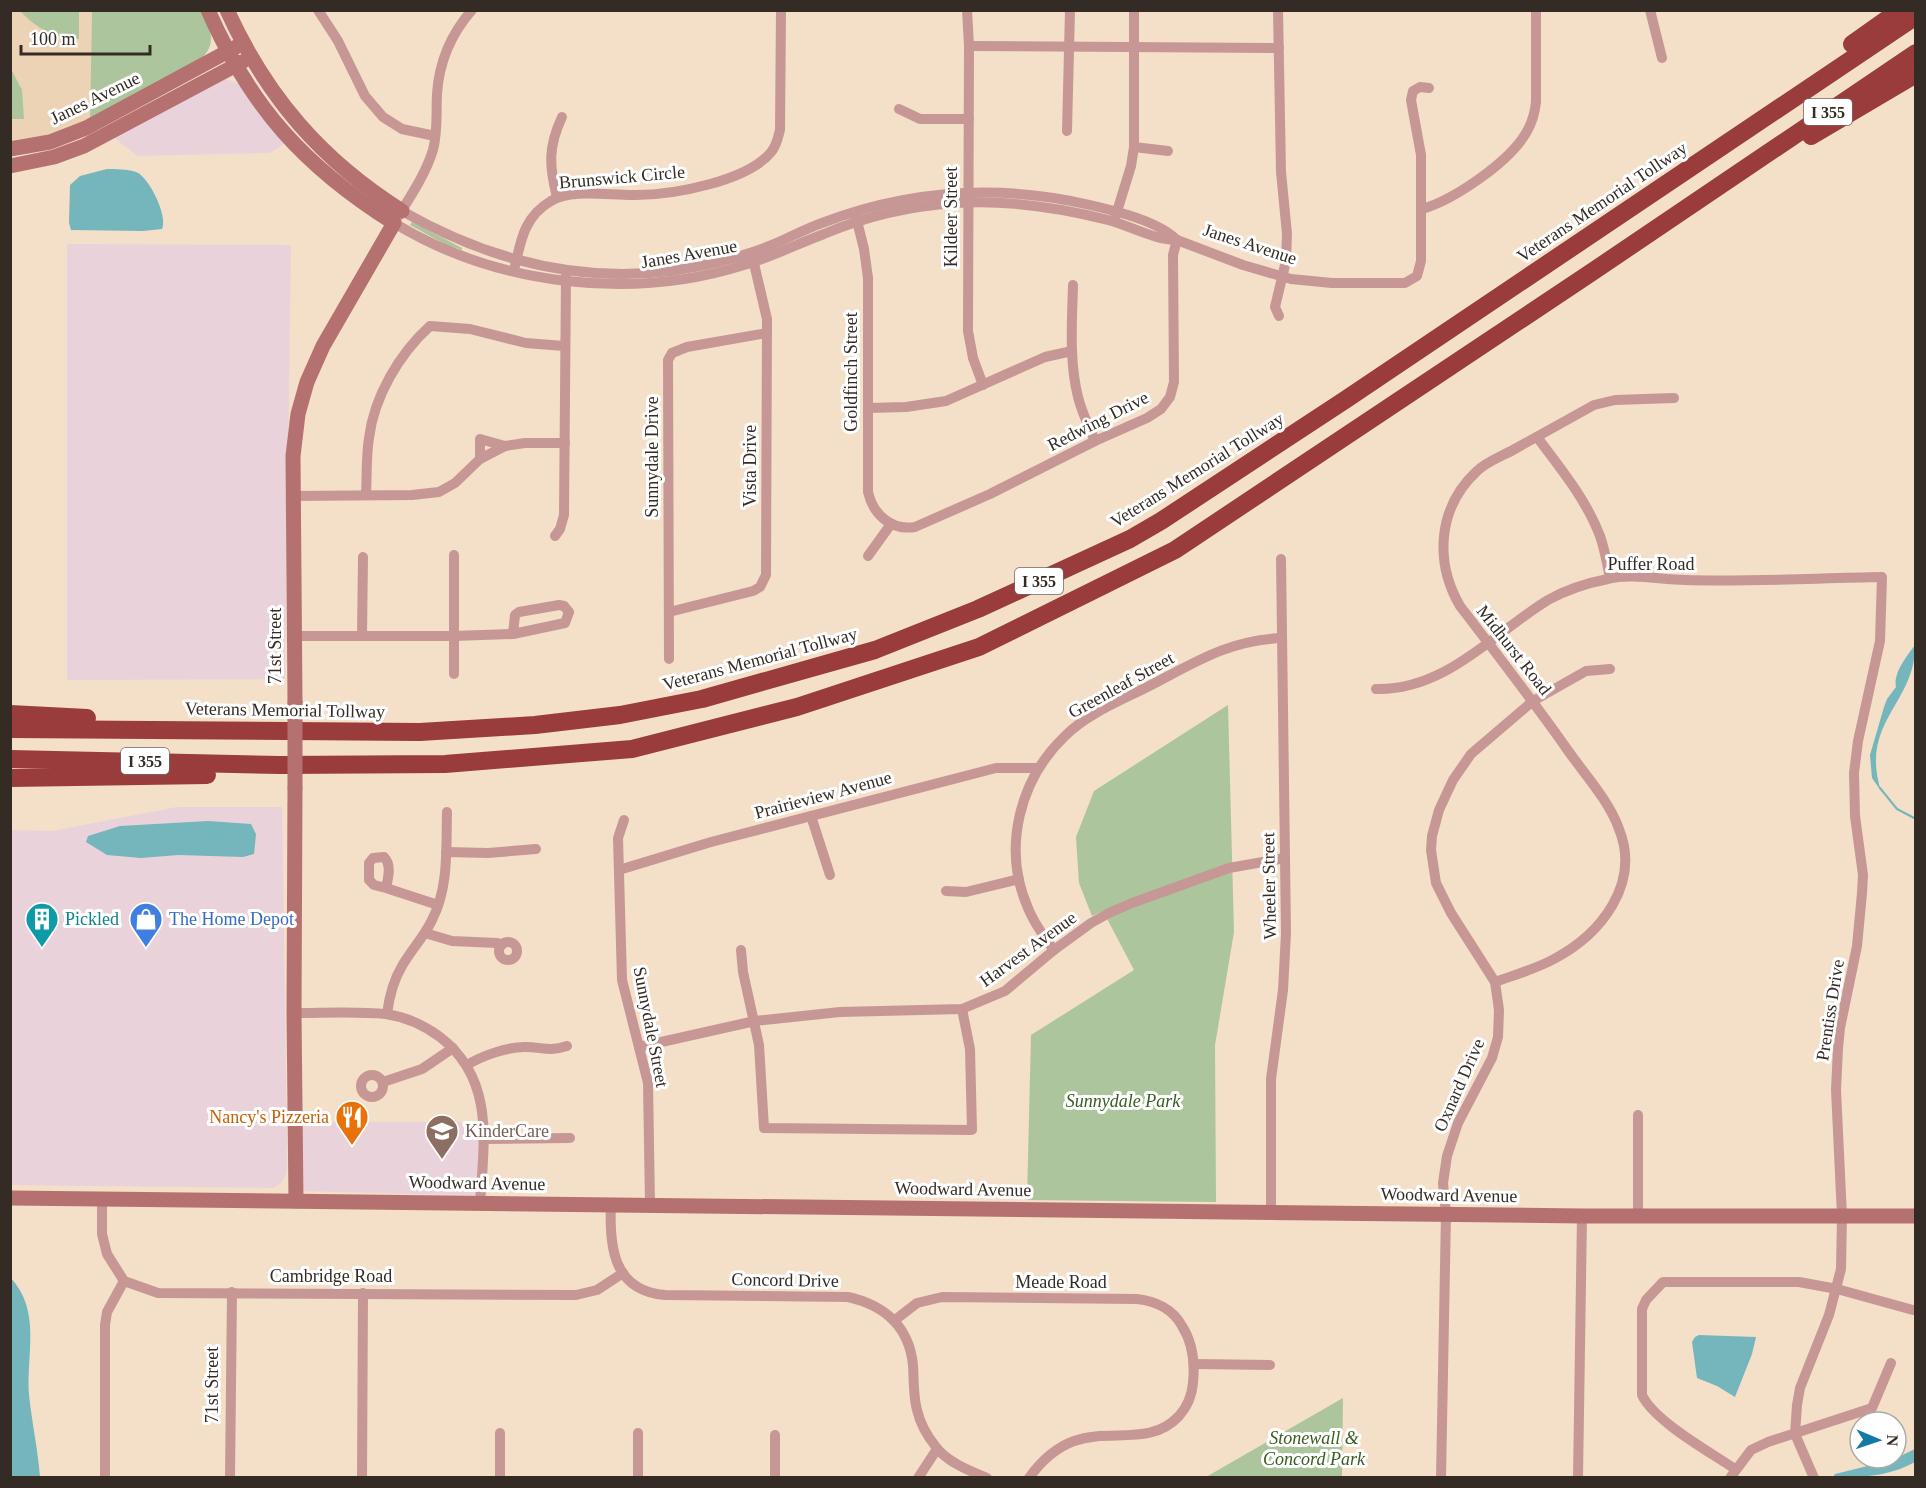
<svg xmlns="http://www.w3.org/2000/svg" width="1926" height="1488" font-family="'Times New Roman',serif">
<rect width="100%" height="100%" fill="#f4dfc8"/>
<g fill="#ead2db">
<path d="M226,79l13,5 46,59 -15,10 -132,3 -25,-19z"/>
<path d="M67,244l224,1 -6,434 -218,1z"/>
<path d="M177,807h105l5,334v30l-3,7 -4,6 -7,4 -262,-3v-355l41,1z"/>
<path d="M302,1122h187l-2,74 -184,-5z"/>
</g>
<path fill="#ecd3b6" d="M11,11h81l-2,108 -34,16 -45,9z"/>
<g fill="#acc59d">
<path d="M20,11h59v28c-25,-1 -42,-10 -59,-28z"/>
<path d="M92,11h110c8,18 16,32 -1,48l-111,60z"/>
<path d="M11,69l11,21 2,29h-13z"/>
<path d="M412,222l50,26v2l-14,-4 -38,-21z"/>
<path d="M1228,705l6,227 -19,113 1,157 -189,-2 4,-165 103,-65 -31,-59 -11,5 -13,-33 -3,-46 18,-46z"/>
<path d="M1343,1398l-1,79h-136z"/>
</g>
<g fill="#74b6bb">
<path d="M107,169c9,0 20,0 29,3 13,5 32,44 26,57l-19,2 -72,-1 -2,-7 1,-38 10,-9z"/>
<path d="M1915,645c1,58 -56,77 -34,146l-9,-13 -2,-23 14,-48 3,-8 9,-12c-3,-14 11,-31 19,-42z"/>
<path d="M208,821l43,3 5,10 -2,20 -11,3 -65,-2 -37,3 -34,-3 -21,-13 2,-6 32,-10z"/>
<path d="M10,1277c32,34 16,77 19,118 3,28 9,55 11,82h-29z"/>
<path d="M1699,1335l57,2 -4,17 -17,43 -18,-11 -20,-8 -5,-36 3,-5z"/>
<path d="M1915,1449v13c-24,14 -54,16 -82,15l2,-3 57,-14z"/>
</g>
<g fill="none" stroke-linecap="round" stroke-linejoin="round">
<path stroke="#74b6bb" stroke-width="2" d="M1880,788l17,21 19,10"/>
<g stroke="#c79795" stroke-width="10">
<path d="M318,10l20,31 27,55 18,21 19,12 33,7"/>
<path d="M472,10c-21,24 -33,52 -35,84 -1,19 1,37 -4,56 -8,26 -25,50 -39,73 102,62 236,78 350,42 28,-8 53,-21 80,-31 42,-18 87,-28 132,-31 52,-3 102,4 152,17 23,6 46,20 69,20l66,25 48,14 41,4h73l12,-7 4,-15v-106l-10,-55 2,-9 7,-4 9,1"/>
<path d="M967,10l2,36 -1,285 5,27 10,27"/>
<path d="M1278,10l3,162 6,62 -1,27 -11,46 4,9"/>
<path d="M1650,10l12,48"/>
<path d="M969,46l310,2"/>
<path d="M899,109l21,10h49"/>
<path d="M1067,131l3,-121"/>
<path d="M1134,147l34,4"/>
<path d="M557,197c-8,-31 -9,-50 5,-80"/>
<path d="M1422,209c32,-9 87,-47 104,-76 6,-10 9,-21 10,-31v-92"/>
<path d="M402,211c84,48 172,72 269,60 34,-5 69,-13 101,-26 17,-7 33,-16 50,-22 87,-33 178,-39 268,-18 26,6 68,16 87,35"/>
<path d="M856,217l8,32 4,29v214c5,22 23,39 47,35l75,-33 105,-53 52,-23 14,-9 9,-12 4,-15 -1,-127 4,-15"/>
<path d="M1115,218l16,-52 3,-19v-137"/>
<path d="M515,266c6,-27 10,-50 36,-65 20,-13 61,-5 85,-6 37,0 113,-14 136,-44 5,-7 6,-14 8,-21l1,-120"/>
<path d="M1073,285c-1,37 -4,76 5,112 4,16 11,30 17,44"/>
<path d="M868,408l38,-1 40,-6 99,-44 27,-6"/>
<path d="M1537,437c23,31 49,62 63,99 5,14 7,28 10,42"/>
<path d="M480,459l25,-13"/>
<path d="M366,494c1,-18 0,-37 3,-56 5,-41 30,-84 61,-112l40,3 56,14 38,3"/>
<path d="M293,496l119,-1 27,-3 16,-9 25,-24v-20l25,7 20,-3h40"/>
<path d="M555,536l5,-7 4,-14 2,-239"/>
<path d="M868,556l23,-32"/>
<path d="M559,605l5,1 5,6 -4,11 -52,11 2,-19 4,-3z"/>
<path d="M669,612l84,-21 7,-4 6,-12 1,-256 -15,-64"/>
<path d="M295,636h159l59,-2"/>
<path d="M362,636l1,-79"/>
<path d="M669,659l-1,-299 4,-7 15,-6 80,-14"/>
<path d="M454,674v-119"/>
<path d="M1376,689c69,2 118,-56 172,-89 18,-10 39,-17 60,-21 24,-6 53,1 77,1 66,2 132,-2 197,-3l-2,64 -22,100 -4,32 1,43 8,59 -1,18 -5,53 -17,82 -2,20 -2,42 6,126 -1,53 -12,46 -29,73 -3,17 -2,29 19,44"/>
<path d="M811,816l19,59"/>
<path d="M624,820l-6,18 4,142 26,103 2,122"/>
<path d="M446,852l42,1 48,-4"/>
<path d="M619,870l92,-28 285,-74h42"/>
<path d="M386,888l-12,-3 -5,-5v-17l4,-5 11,-1c8,8 4,21 2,31l52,17"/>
<path d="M946,891l20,1 53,-13"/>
<path d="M425,933l27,8 45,2 5,2"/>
<circle cx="508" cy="951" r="9"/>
<path d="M741,950l2,22 16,73 5,83 208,2 -2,-81 -8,-40"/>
<path d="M1054,950c-10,-13 -20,-27 -26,-42 -26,-59 -9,-128 37,-172 24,-24 60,-37 90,-53 44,-23 76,-43 127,-45"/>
<path d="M1495,982c19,-7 41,-13 59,-23 47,-25 87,-75 65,-130 -10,-28 -33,-53 -50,-77 -35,-50 -72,-98 -109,-146 -26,-45 -22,-99 17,-135 9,-9 25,-15 36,-21 27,-15 54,-30 81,-45l21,-5 59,-2"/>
<path d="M294,1013c30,0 62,-2 92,1 20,3 38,11 54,23 55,42 44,105 40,166"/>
<path d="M387,1014c2,-16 6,-33 15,-48 9,-16 22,-29 30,-46 17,-33 14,-72 15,-108"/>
<path d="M639,1047l116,-26 85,-9 122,-3 43,-18 49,-41 37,-27 18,-10 23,-10 97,-35 56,-10"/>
<path d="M467,1065c15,-9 39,-18 58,-18 18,0 23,5 42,-1"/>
<circle cx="372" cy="1086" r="11"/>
<path d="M383,1082l39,-13 31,-21"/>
<path d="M484,1139l86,-1"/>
<path d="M102,1199v35l5,20 17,27 34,12 418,2 21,-5 26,-17"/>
<path d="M611,1204c-2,42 2,87 54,91l183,2c36,8 61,29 65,68 1,15 0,30 4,45 3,13 11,27 19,37 11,15 34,24 51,31"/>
<path d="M1271,1212v-133l12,-89 3,-57 -5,-374"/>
<path d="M1638,1215v-100"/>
<path d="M895,1320l22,-17 25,-6 195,2c18,2 36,10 45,27 11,17 13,37 11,57 -1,12 -6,24 -14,33 -29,31 -69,12 -105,25 -19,7 -33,20 -45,37"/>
<path d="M1195,1364l75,1"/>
<path d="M1735,1469c-25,-17 -81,-48 -93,-74v-86l4,-9 17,-18h136l38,7 76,21"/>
<path d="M105,1478v-153l2,-13 17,-31"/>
<path d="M230,1478l2,-186"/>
<path d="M362,1478l1,-185"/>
<path d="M500,1478v-45"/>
<path d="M638,1478v-45"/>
<path d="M775,1478v-43"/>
<path d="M918,1478l19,-29"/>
<path d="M1441,1478l5,-264 -3,-31 4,-27 11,-33 34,-65 6,-21 1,-27 -4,-28 -44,-69 -15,-30 -5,-33 1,-14 7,-26 14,-30 18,-26 62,-53 53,-30 24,-2"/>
<path d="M1578,1478l4,-262"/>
<path d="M1730,1478l21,-28 17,-8 104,-34 19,-45"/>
</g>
<g stroke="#b5716f" stroke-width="15">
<path d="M208,10c43,98 97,157 186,213l-71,123 -16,36 -9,32 -5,42 2,246"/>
<path d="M227,10c40,87 94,150 175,201"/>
<path d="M10,149l40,-7 36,-14 150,-81"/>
<path d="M10,166l44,-9 30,-11 158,-84"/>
<path d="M295,788l-1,225 2,188"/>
<path d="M10,1198l1572,18h334"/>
</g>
<g stroke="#9a3b3c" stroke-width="18">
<path d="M1852,44l48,-34"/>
<path d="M1811,136l105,-62"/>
<path d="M10,714l77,4"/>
<path d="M10,729l410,3 115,-7 85,-10 82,-16 173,-49 103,-41 152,-70 31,-18 184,-121 571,-384"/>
<path d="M10,759l270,6 165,-1 187,-15 165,-42 182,-60 196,-97 417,-278 324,-219"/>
<path d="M10,778l197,-3"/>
</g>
<path stroke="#b5716f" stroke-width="15" d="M295,702v86"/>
</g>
<defs>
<symbol id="building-pin" viewBox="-11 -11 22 30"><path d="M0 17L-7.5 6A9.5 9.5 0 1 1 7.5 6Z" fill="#0f9aa8" stroke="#fff"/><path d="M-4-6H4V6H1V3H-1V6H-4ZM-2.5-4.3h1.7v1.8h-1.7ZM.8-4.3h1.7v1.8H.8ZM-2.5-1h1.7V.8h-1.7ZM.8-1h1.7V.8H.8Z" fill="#fff"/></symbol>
<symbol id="shop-pin" viewBox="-11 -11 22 30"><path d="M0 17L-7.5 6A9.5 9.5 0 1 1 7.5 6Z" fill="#3f7fe0" stroke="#fff"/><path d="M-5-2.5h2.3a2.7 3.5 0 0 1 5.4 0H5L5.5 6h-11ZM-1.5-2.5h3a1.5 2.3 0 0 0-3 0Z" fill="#fff"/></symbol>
<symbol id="restaurant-pin" viewBox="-11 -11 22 30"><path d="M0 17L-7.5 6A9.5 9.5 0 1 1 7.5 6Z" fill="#e8710a" stroke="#fff"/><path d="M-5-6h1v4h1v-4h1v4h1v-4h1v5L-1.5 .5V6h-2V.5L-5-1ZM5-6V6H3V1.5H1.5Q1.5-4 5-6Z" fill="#fff"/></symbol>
<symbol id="school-pin" viewBox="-11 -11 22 30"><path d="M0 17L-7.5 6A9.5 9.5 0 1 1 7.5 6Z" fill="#8d6e63" stroke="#fff"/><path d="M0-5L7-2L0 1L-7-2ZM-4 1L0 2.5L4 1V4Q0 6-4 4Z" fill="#fff"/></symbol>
</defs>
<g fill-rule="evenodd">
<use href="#building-pin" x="23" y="900" width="38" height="52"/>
<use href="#shop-pin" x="127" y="900" width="38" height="52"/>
<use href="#restaurant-pin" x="333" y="1098" width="38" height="52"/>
<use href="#school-pin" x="423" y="1112" width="38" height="52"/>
</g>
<g text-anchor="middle" stroke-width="6" stroke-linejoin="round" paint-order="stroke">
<g fill="#fff" stroke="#716b66" stroke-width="1.5">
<rect x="1804" y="99" width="48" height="26" rx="4.5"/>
<rect x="1015" y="568" width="48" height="26" rx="4.5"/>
<rect x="121" y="748" width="48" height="26" rx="4.5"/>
</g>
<g font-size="16" font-weight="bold" fill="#342c24">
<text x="1828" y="118">I 355</text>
<text x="1039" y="587">I 355</text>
<text x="145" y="767">I 355</text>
</g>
<g font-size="18" fill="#342c24" stroke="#fff">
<text transform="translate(95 98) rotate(-26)" y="6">Janes Avenue</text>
<text transform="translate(622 177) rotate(-5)" y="6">Brunswick Circle</text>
<text transform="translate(1602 202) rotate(-34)" y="6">Veterans Memorial Tollway</text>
<text transform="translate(951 217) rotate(-90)" y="6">Kildeer Street</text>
<text transform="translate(1250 244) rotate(18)" y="6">Janes Avenue</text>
<text transform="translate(689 254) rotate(-10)" y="6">Janes Avenue</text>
<text transform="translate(851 372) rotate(-90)" y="6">Goldfinch Street</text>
<text transform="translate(1098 421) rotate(-27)" y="6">Redwing Drive</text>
<text transform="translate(652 457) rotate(-90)" y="6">Sunnydale Drive</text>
<text transform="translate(750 466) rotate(-90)" y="6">Vista Drive</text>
<text transform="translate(1197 470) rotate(-32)" y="6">Veterans Memorial Tollway</text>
<text x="1651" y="570">Puffer Road</text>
<text transform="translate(275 646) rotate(-90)" y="6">71st Street</text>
<text transform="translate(1514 650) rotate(52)" y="6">Midhurst Road</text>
<text transform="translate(760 659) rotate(-15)" y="6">Veterans Memorial Tollway</text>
<text transform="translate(1121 685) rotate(-29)" y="6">Greenleaf Street</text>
<text transform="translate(285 710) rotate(1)" y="6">Veterans Memorial Tollway</text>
<text transform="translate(823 795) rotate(-15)" y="6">Prairieview Avenue</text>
<text transform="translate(1269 886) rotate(-91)" y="6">Wheeler Street</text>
<text transform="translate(1028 949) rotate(-36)" y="6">Harvest Avenue</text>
<text transform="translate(1830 1010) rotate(-81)" y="6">Prentiss Drive</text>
<text transform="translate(651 1027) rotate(79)" y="6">Sunnydale Street</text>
<text transform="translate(1459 1085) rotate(-66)" y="6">Oxnard Drive</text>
<text transform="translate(477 1183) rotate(1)" y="6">Woodward Avenue</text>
<text transform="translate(963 1189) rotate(1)" y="6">Woodward Avenue</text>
<text transform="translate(1449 1195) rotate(1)" y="6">Woodward Avenue</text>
<text x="331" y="1282">Cambridge Road</text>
<text transform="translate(785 1280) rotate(1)" y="6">Concord Drive</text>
<text x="1061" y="1288">Meade Road</text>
<text transform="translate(212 1385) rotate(-90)" y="6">71st Street</text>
</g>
<g font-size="18" fill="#0d838f" stroke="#fff" text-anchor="start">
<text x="65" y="925">Pickled</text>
</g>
<g font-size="18" fill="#366cbe" stroke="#fff" text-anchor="start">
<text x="169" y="925">The Home Depot</text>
</g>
<g font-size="18" font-style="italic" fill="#395c1f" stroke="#fff">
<text x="1123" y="1107">Sunnydale Park</text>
<text x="1314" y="1444">Stonewall &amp;<tspan x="1314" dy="21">Concord Park</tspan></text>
</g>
<g font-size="18" fill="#c56008" stroke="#fff" text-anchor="end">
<text x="329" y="1123">Nancy's Pizzeria</text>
</g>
<g font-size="18" fill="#785e54" stroke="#fff" text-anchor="start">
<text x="465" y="1137">KinderCare</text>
</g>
</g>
<rect width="1926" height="1488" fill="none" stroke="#342c24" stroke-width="24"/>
<g transform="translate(1878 1440) rotate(92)"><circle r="28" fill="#ffffff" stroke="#aeaba7" stroke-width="1.5"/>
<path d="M0-4.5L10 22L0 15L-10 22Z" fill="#117ba5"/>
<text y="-9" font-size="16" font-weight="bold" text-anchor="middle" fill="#342c24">N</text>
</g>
<path d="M21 45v9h129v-9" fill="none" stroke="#342c24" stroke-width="3"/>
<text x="30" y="45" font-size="18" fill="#342c24" stroke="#ffffff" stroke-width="4.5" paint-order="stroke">100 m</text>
</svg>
